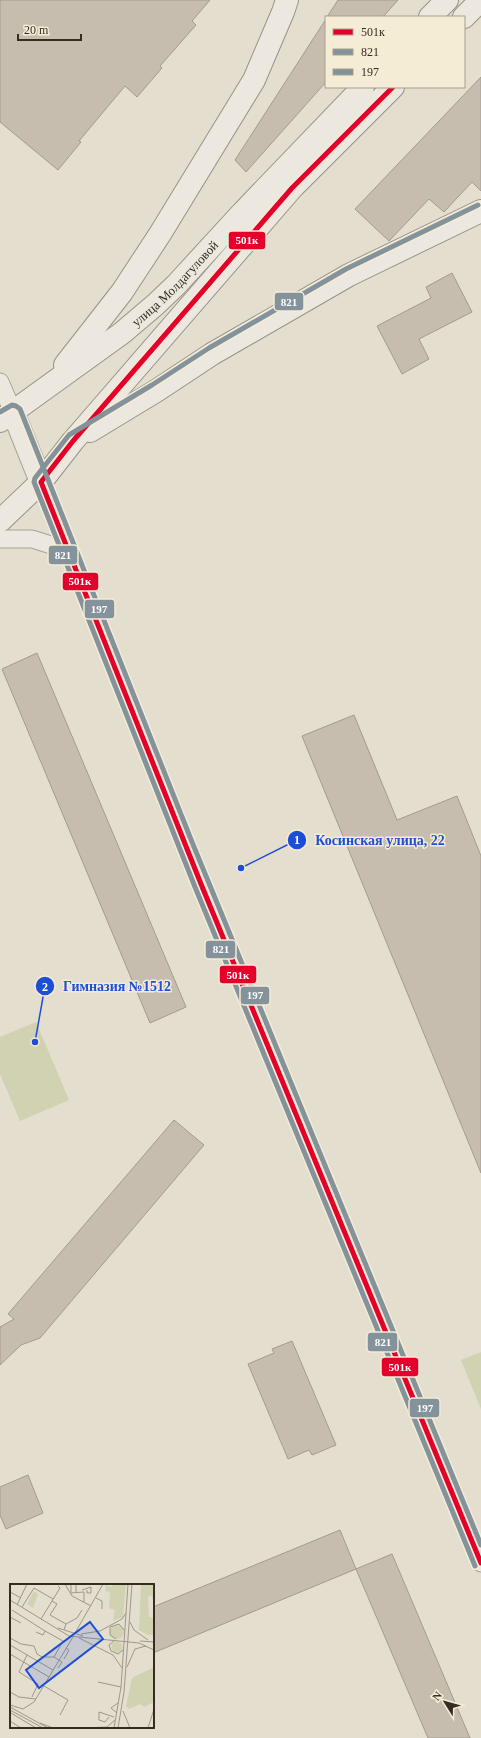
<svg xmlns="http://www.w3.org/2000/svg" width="481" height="1738" font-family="Georgia,serif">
<rect width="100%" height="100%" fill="#e4dece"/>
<g fill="#d1d2b1">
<path d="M36,1022l33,78 -49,21 -20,-47v-37z"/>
<path d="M481,1352v57l-20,-49z"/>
</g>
<g fill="#c7bdaf" stroke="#a49a8e">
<path d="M0,0h210l-18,21 4,4 -36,41 2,2 -25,29 -12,-11 -46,55 2,1 -23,28 -58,-48z"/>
<path d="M338,0h60l-15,17h-56z"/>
<path d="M326,19v63l-80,90 -11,-12z"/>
<path d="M481,77v114l-9,-9 -28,30 -15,-13 -40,42 -34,-32z"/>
<path d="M452,273l20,39 -53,27 10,20 -27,15 -25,-48 54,-28 -5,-11z"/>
<path d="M37,653l149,354 -36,16 -148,-354z"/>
<path d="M354,715l43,105 60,-24 24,60v317l-179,-437z"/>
<path d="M174,1120l30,25 -164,193 -19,7 -21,20v-38l14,-8 -6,-5z"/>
<path d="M292,1341l44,104 -24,10 -3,-5 -21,9 -40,-95 26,-11 -2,-4z"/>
<path d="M28,1475l15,38 -37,16 -6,-14v-28z"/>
<path d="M340,1530l16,39 -203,84v-46z"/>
<path d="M392,1554l78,184h-42l-72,-169z"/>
</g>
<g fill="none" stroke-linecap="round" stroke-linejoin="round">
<defs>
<g id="minor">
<path d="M0,382l13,30"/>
<path d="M41,482l160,402 280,679"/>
<path d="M0,539h32l35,11"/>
</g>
<path id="tertiary" d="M13,412l28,70"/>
<g id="secondary">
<path d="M430,17l17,-17"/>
<path d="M464,17l17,-17"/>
<path d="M65,365l57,-73 38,-58 94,-154 29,-68 4,-12"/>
<path id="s1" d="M0,421l122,-88 33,-28 21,-20 66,-72 121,-126"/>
<path d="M90,431l66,-40 56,-37 137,-79 132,-64"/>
<path d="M0,521l41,-39 32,-41 219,-253 101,-101"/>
</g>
</defs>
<use href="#minor" stroke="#a9a397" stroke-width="19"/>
<use href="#tertiary" stroke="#a9a397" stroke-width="24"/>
<use href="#secondary" stroke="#999287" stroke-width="24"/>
<use href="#minor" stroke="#ece8e0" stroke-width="17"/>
<use href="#tertiary" stroke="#ece8e0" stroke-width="22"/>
<use href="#secondary" stroke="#ece8e0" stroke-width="22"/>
<defs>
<path id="bus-1" d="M393,87l-101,101 -219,253 -32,41 160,402 280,679"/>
<path id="bus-2" d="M475,1566l-280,-679 -161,-405 1,-4 34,-43 83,-50 57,-37 137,-79 132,-64"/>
<path id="bus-3" d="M0,412l12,-7 4,1 4,3 172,433 289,703"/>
</defs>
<use href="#bus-1" stroke="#f4ecd5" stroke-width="8"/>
<use href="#bus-2" stroke="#f4ecd5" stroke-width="8"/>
<use href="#bus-3" stroke="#f4ecd5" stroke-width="8"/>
<use href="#bus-1" stroke="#e4002b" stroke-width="5"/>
<use href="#bus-2" stroke="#83929b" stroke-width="5"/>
<use href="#bus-3" stroke="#83929b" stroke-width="5"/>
</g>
<g text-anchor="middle" stroke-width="3" stroke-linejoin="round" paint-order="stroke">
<g font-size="13" fill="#372c20" stroke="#f4ecd5">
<text dy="5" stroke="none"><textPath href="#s1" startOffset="223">улица Молдагуловой</textPath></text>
</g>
</g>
<g transform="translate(10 1584)">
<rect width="144" height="144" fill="#e4dece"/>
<path d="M103,0h13l-3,33 -10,4 2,-11 -6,-2 1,-16 -5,-1 1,-6 6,2zM131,0h13v18l-3,-7 -3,2 1,20 5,1v17h-6l-9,-5zM24,7l4,3 -5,14 -6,-4zM100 48a7 7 0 1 1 14 0a7 7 0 1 1-14 0ZM101.5 63a5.5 5.5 0 1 1 11 0a5.5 5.5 0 1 1-11 0ZM144,83v35l-10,5 -4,-3 -11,5 -3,-3 6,-28z" fill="#d1d2b1"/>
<path fill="none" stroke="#9f9788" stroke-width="1" d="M55,0l7,12 19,10M72,6l9,-3v6h-4v-3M0,8l11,6M61,8v-8h5v8M60,9l14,-1v10M86,14l6,3v8M0,16l59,36 70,7 15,7M42,17l5,3 -7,11 16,9 -2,6M7,21l10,-21M12,23l12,-19 19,11M2,26l33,21 -2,4 -7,-3M0,33l11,6M31,35l19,-31 -2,-2M120,38l4,8 14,10M56,40l11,-6 5,-8M48,44l25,8M35,47l18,10 -9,16 8,5 -4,6M65,49l28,-49M71,50l19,-3 22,-12 4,-6M0,54l11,6 13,2 3,8 5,3h12M69,54l34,17 9,13M106,55l-6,-4v-8l9,-3 5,6M104,57l-5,4 2,6 7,3 5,-4M130,57l14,1M0,61l43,25M0,70l39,23M17,71l-8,17 19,12 -6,13M54,75l5,-9 -3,-2M117,83l8,-18 11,-3M88,98l23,5M34,102l24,14 -8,15M0,108l9,5 17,2M0,121l13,4 11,-7 39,-65M0,123l38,21M0,126l33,18M113,127l7,17M1,129l25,15M107,129l-6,-5 7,-5M99,133l-4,5 -6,-2v-8l15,5M0,137l11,7M30,139l13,5M74,144l23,-1 8,-7M104,144l7,-41 7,-103M108,144l6,-36 8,-108M138,144l6,-19"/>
<path fill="#1d4ed8" fill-opacity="0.15" stroke="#1d4ed8" stroke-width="2" d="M80,38l13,17 -64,49 -13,-18z"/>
<rect width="144" height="144" fill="none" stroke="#372c20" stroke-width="2"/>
</g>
<path fill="none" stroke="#1d4ed8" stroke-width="1.5" d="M241 868L297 840M35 1042L45 986"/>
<g fill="#1d4ed8" stroke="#f4ecd5" stroke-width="1.5">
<circle cx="241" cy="868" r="4"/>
<circle cx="35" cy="1042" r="4"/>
<circle cx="297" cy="840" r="10"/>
<circle cx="45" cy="986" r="10"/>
</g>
<g font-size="12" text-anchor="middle" font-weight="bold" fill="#fff">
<text x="297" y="844">1</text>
<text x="45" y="991">2</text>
</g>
<g font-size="14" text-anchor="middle" font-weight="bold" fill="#1d4ed8" stroke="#f4ecd5" stroke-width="3" stroke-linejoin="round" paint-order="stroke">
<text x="380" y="845">Косинская улица, 22</text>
<text x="117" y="991">Гимназия №1512</text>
</g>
<g stroke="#f4ecd5" stroke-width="1.5">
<rect x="228" y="231" width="38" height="19" rx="4" fill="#e4002b"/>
<rect x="274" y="292" width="30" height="19" rx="4" fill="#83929b"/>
<rect x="48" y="545" width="30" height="20" rx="4" fill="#83929b"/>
<rect x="62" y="572" width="37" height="19" rx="4" fill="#e4002b"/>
<rect x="84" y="599" width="31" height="20" rx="4" fill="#83929b"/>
<rect x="205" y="940" width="31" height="19" rx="4" fill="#83929b"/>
<rect x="219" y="965" width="38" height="19" rx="4" fill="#e4002b"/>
<rect x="240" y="986" width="30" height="19" rx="4" fill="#83929b"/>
<rect x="367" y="1332" width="31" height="20" rx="4" fill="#83929b"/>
<rect x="381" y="1357" width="38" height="20" rx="4" fill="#e4002b"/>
<rect x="409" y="1398" width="31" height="20" rx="4" fill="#83929b"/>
</g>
<g font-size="11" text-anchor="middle" font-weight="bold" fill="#fff">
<text x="247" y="244">501к</text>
<text x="289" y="306">821</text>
<text x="63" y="559">821</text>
<text x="80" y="585">501к</text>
<text x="99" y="613">197</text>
<text x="221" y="953">821</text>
<text x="238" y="979">501к</text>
<text x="255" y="999">197</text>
<text x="383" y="1346">821</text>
<text x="400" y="1371">501к</text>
<text x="425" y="1412">197</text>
</g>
<rect x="325" y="16" width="140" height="72" fill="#f4ecd5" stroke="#a89f8d"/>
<rect x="333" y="29" width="20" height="6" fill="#e4002b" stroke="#a89f8d"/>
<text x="361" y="36" font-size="12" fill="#372c20">501к</text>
<rect x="333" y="49" width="20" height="6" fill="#83929b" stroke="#a89f8d"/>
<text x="361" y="56" font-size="12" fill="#372c20">821</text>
<rect x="333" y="69" width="20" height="6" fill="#83929b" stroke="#a89f8d"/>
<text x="361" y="76" font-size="12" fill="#372c20">197</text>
<g transform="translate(445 1702) rotate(307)" stroke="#f4ecd5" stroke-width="3" paint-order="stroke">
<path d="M0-3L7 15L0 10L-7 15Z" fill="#372c20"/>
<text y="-6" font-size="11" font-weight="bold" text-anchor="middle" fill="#372c20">N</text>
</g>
<path d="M18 34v6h63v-6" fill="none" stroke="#372c20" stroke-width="2"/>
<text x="24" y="34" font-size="12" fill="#372c20" stroke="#f4ecd5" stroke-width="3" paint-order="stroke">20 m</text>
</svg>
